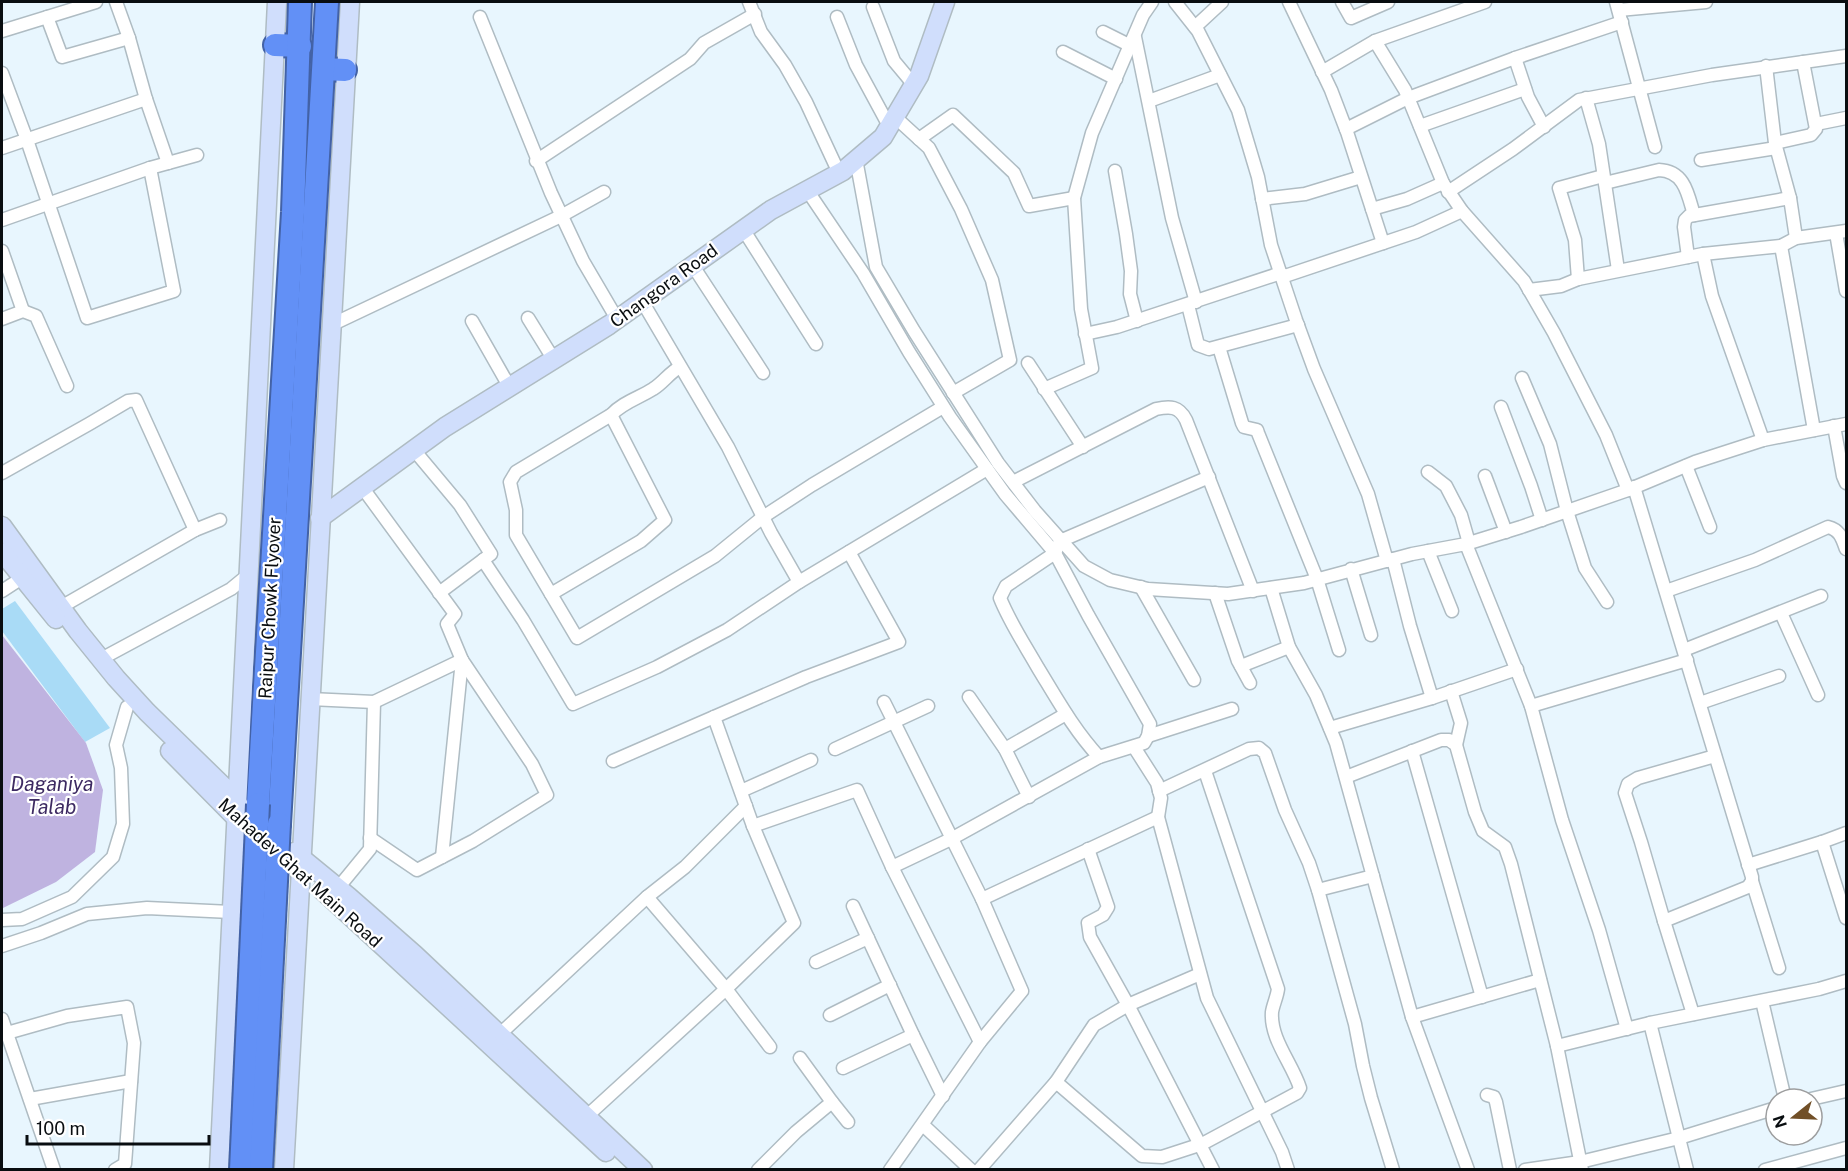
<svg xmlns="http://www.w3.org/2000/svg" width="1848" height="1171" font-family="'Public Sans',sans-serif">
<rect width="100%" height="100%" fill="#e8f6fe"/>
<path fill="#a9dbf6" d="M15,601l95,127 -25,14 -83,-111v-22z"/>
<path fill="#bfb3e0" d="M2,635l84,108 17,47 -8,62 -39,30 -53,26 -1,-1z"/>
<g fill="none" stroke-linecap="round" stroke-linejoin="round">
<defs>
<g id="street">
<path d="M116,2l13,36 17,61 22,64"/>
<path d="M749,2l12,30 24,33 21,37 33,71"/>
<path d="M1175,2l23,29 40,79 20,67 13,68 25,75 18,49 54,125 19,67"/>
<path d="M1289,2l42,88 16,42 36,111"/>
<path d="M1342,2l9,16 37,-16"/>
<path d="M1616,2l39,145"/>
<path d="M873,7l21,54 20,24"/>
<path d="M1619,10l87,-8"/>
<path d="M47,17l15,40 67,-19"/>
<path d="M480,17l71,176 32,68 34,58"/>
<path d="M837,17l19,48 33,61"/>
<path d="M1195,27l27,-25"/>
<path d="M2,31l94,-29"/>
<path d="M1103,32l28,14"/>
<path d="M1135,37l37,181 24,84"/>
<path d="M1375,41l30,49 38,93 19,28 62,70 30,52 52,102 22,55"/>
<path d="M1063,52l53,27"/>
<path d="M1515,58l13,39 16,30"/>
<path d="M1766,66l9,77 15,55 6,40"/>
<path d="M1322,72l53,-31 110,-39"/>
<path d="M2,73l25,67 60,178 87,-27 -24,-123"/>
<path d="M1586,98l13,46 19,126"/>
<path d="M1149,101l71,-26"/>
<path d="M895,117l34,31 32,61 31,71 18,80 -57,33"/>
<path d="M1816,124l30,-6"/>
<path d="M1420,126l105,-37"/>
<path d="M1346,129l62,-31 107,-40 107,-36"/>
<path d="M919,139l34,-24 61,58 15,33 45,-8"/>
<path d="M1775,143l36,-8 5,-6 -13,-67"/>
<path d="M2,148l144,-49"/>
<path d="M856,159l20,108 38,64 84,132 37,48 49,55 26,14 38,9 80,5 76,-11 108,-29 54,-10 55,-17 107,-37 67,-28 68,-22 83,-16"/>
<path d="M1701,160l75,-12"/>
<path d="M536,161l154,-102 14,-16 51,-29"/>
<path d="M1115,171l11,63 5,37 -1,23 7,27"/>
<path d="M1605,183l54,-13c26,1 29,25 35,45"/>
<path d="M807,190l56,83 46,79 41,65 55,77 50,59 33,62 62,109 -2,12 -4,7 -45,14 -148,82 -59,28"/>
<path d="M1448,192l65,-43 66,-49 133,-25 134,-19"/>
<path d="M1262,199l43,-5 56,-17"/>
<path d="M1372,209l35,-10 36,-16"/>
<path d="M2,220l148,-52 47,-13"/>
<path d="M743,229l73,115"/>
<path d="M1836,233l10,58"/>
<path d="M1781,246l33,184"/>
<path d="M2,251l21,60"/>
<path d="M1703,254l9,42 51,144"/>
<path d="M1688,257l-4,-30 1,-7 4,-4 101,-18"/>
<path d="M693,266l70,107"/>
<path d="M1282,277l134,-45 46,-21"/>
<path d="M1578,279l-3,-39 -16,-52 44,-12"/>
<path d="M1529,290l32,-4 17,-7 125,-25 78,-8 15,-8 50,-7"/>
<path d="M642,301l86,146 43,86 28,49"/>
<path d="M1188,305l10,40 11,4 89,-24"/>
<path d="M528,318l26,42"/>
<path d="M2,319l21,-8 13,5 31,70"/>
<path d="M472,321l37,65"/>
<path d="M331,325l230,-109 43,-24"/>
<path d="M1085,334l32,-7 164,-54"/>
<path d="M1219,347l23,76 2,4 13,3 1,3 59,146 22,71"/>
<path d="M1028,363l55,84"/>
<path d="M680,367c-10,5 -17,16 -27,22 -14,9 -30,13 -42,26l-95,57 -6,10 6,28v25l61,103 138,-82 48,-39 49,-32 131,-78"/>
<path d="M1522,378l28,66 17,67 18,57 22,34"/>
<path d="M1044,389l48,-21 -11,-59 -7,-111 18,-65 51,-118 9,-13"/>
<path d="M1501,407l30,79 11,34"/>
<path d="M1834,426l9,50 3,7"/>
<path d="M414,450l46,55 31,49 -52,39"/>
<path d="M1686,466l24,61"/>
<path d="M1428,472l18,14 15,29 8,28"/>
<path d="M2,473l87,-49 39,-23 8,-1 59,130"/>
<path d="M1485,476l21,56"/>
<path d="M1013,482l143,-73c14,-3 23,-3 30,11l67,171"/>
<path d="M362,487l93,127 -8,10 15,36 70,104 15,31 -74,46 -56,29 -47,-32"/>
<path d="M1634,487l118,390v4l-4,6 -84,34 29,93"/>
<path d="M1466,544l65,162 31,114 37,110 28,99"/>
<path d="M1428,551l24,60"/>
<path d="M1393,559l17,67 22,72"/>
<path d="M483,560l40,60 50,84 84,-37 70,-37 72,-48 188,-113"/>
<path d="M1351,569l20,66"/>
<path d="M1141,587l53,93"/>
<path d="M1271,588l18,59 27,48 20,48 76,274 56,153"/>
<path d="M2,591l26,-17"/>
<path d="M1666,591l89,-31 73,-33c12,3 14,11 18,22"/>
<path d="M1215,593l23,68 12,22"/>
<path d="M551,594l90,-53 24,-21 -54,-105"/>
<path d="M61,607l134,-77 25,-10"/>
<path d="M1781,613l37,82"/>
<path d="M1684,650l137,-54"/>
<path d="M101,659l130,-70 17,-14"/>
<path d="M1241,666l48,-19"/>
<path d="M1451,691l10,32 -5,22"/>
<path d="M969,697l36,52 24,48"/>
<path d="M310,699l64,3 88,-42"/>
<path d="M884,702l98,197 40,92 -42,51 -90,128"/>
<path d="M1700,703l79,-27"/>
<path d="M1531,706l156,-46"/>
<path d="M714,717l39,109 41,97 -68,66 44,58"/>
<path d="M1330,728l102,-30 85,-29"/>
<path d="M1148,736l84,-27"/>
<path d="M1134,747l23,36 4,15 -3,19 49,181 75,154 6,18"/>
<path d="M835,749l93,-43"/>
<path d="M1005,749l61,-35"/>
<path d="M1412,751l70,246"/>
<path d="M1099,757c-25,-27 -42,-58 -61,-89 -13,-23 -28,-45 -38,-70l6,-12 49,-33 5,-12 149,-64"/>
<path d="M613,761l193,-84 93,-35 -50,-90"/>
<path d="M1346,777l95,-37h8l7,5 19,67 8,19 22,16 6,17 46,182 25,124"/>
<path d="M741,791l70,-31"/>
<path d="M1159,791l90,-42 10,-1 6,5 20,57 24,53 9,27 37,134 8,42 8,32 22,72"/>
<path d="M753,826l104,-36 35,77 88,175"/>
<path d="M1822,842l24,76"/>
<path d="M1088,849l20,58 -5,8 -15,8 2,14 38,68 85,165"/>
<path d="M442,857l20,-197"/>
<path d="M1748,865l74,-23 24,-9"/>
<path d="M1752,881l27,87"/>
<path d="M338,888l32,-39 4,-147"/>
<path d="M1318,890l55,-14"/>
<path d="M982,899l176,-82"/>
<path d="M853,906l60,129 30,61"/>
<path d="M2,920l20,-1 50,-22 41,-40 10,-33 -2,-56 -5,-23 11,-38"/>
<path d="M1664,921l-23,-79 -16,-49 3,-9 10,-6 77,-22"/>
<path d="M2,946l39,-13 46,-19 60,-6 84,4"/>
<path d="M816,962l52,-24"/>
<path d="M1762,1001l23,98"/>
<path d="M830,1015l60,-30"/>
<path d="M1412,1017l128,-37"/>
<path d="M2,1019l52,151"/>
<path d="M1650,1023l37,147"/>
<path d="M7,1033l60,-17 60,-9 7,36 -9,121 -10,6"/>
<path d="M499,1035l148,-138 38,-30 61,-61"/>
<path d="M1557,1046l93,-23 169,-34 27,-8"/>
<path d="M843,1068l70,-33"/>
<path d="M1054,1085l40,-60 34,-20 72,-31"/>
<path d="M1487,1095l7,2 2,5 14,68"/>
<path d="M30,1099l101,-18"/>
<path d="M1811,1099l35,-8"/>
<path d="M832,1102l16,20"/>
<path d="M587,1116l139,-127 -79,-92"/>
<path d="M923,1125l48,45"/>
<path d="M758,1170l38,-38 36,-30 -32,-44"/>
<path d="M979,1170l77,-88 86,74 20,1 40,-13 95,-51 3,-5c-8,-25 -30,-49 -28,-76 1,-7 5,-15 6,-23l-73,-218"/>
<path d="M1525,1170l55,-8 99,-24 97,-30"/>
<path d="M1765,1170l81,-22"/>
</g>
<g id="secondary">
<path d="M320,518l125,-91 164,-102 162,-115 72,-39 40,-34 36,-61 26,-74"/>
<path d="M2,526l76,105 38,47 31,34 78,76 14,17"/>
<path d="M2,552l54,67"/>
<path d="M170,751l69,70"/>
<path d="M294,852l55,45 66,58 228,215"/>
<path d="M322,890l284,262"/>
<path d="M219,1170l58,-1168"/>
<path d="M284,1170l66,-1168"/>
</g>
<g id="highway">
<path d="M275,45l25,1"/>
<path d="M324,69l21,1"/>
<path d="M258,804l35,-592 7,-210"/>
<path d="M279,824l48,-822"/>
</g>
</defs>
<use href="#street" stroke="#afbcc3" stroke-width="15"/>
<use href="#secondary" stroke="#afbcc3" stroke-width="21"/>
<use href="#highway" stroke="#4362a6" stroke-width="26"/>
<use href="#street" stroke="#fff" stroke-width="12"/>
<use href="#secondary" stroke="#d0defc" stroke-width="18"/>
<use href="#highway" stroke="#6290f6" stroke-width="22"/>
<defs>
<g id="highway-bridge">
<path d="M241,1170l17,-366"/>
<path d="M261,1170l18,-346"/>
</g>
</defs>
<use href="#highway-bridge" stroke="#4362a6" stroke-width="26" stroke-linecap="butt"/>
<use href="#highway-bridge" stroke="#6290f6" stroke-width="22"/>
</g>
<g text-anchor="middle" stroke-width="4.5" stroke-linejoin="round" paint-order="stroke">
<g font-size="18" fill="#090d10" stroke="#fff">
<text transform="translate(664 286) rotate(-36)" y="6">Changora Road</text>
<text transform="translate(270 608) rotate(-87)" y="6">Raipur Chowk Flyover</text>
<text transform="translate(300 873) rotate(42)" y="6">Mahadev Ghat Main Road</text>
</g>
<g font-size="20" font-style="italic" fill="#3d2a62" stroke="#fff">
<text x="52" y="791">Daganiya<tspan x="52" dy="23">Talab</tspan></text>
</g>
</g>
<rect width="1848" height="1171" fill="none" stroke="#090d10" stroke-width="6"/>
<g transform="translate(1794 1117) rotate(252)"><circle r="28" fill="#ffffff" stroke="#9d9e9f" stroke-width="1.5"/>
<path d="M0-4.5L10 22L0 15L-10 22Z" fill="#714f27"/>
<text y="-9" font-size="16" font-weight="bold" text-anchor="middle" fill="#090d10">N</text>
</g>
<path d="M27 1135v9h182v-9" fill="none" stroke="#090d10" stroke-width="3"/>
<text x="36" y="1135" font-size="18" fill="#090d10" stroke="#ffffff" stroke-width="4.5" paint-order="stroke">100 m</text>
</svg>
